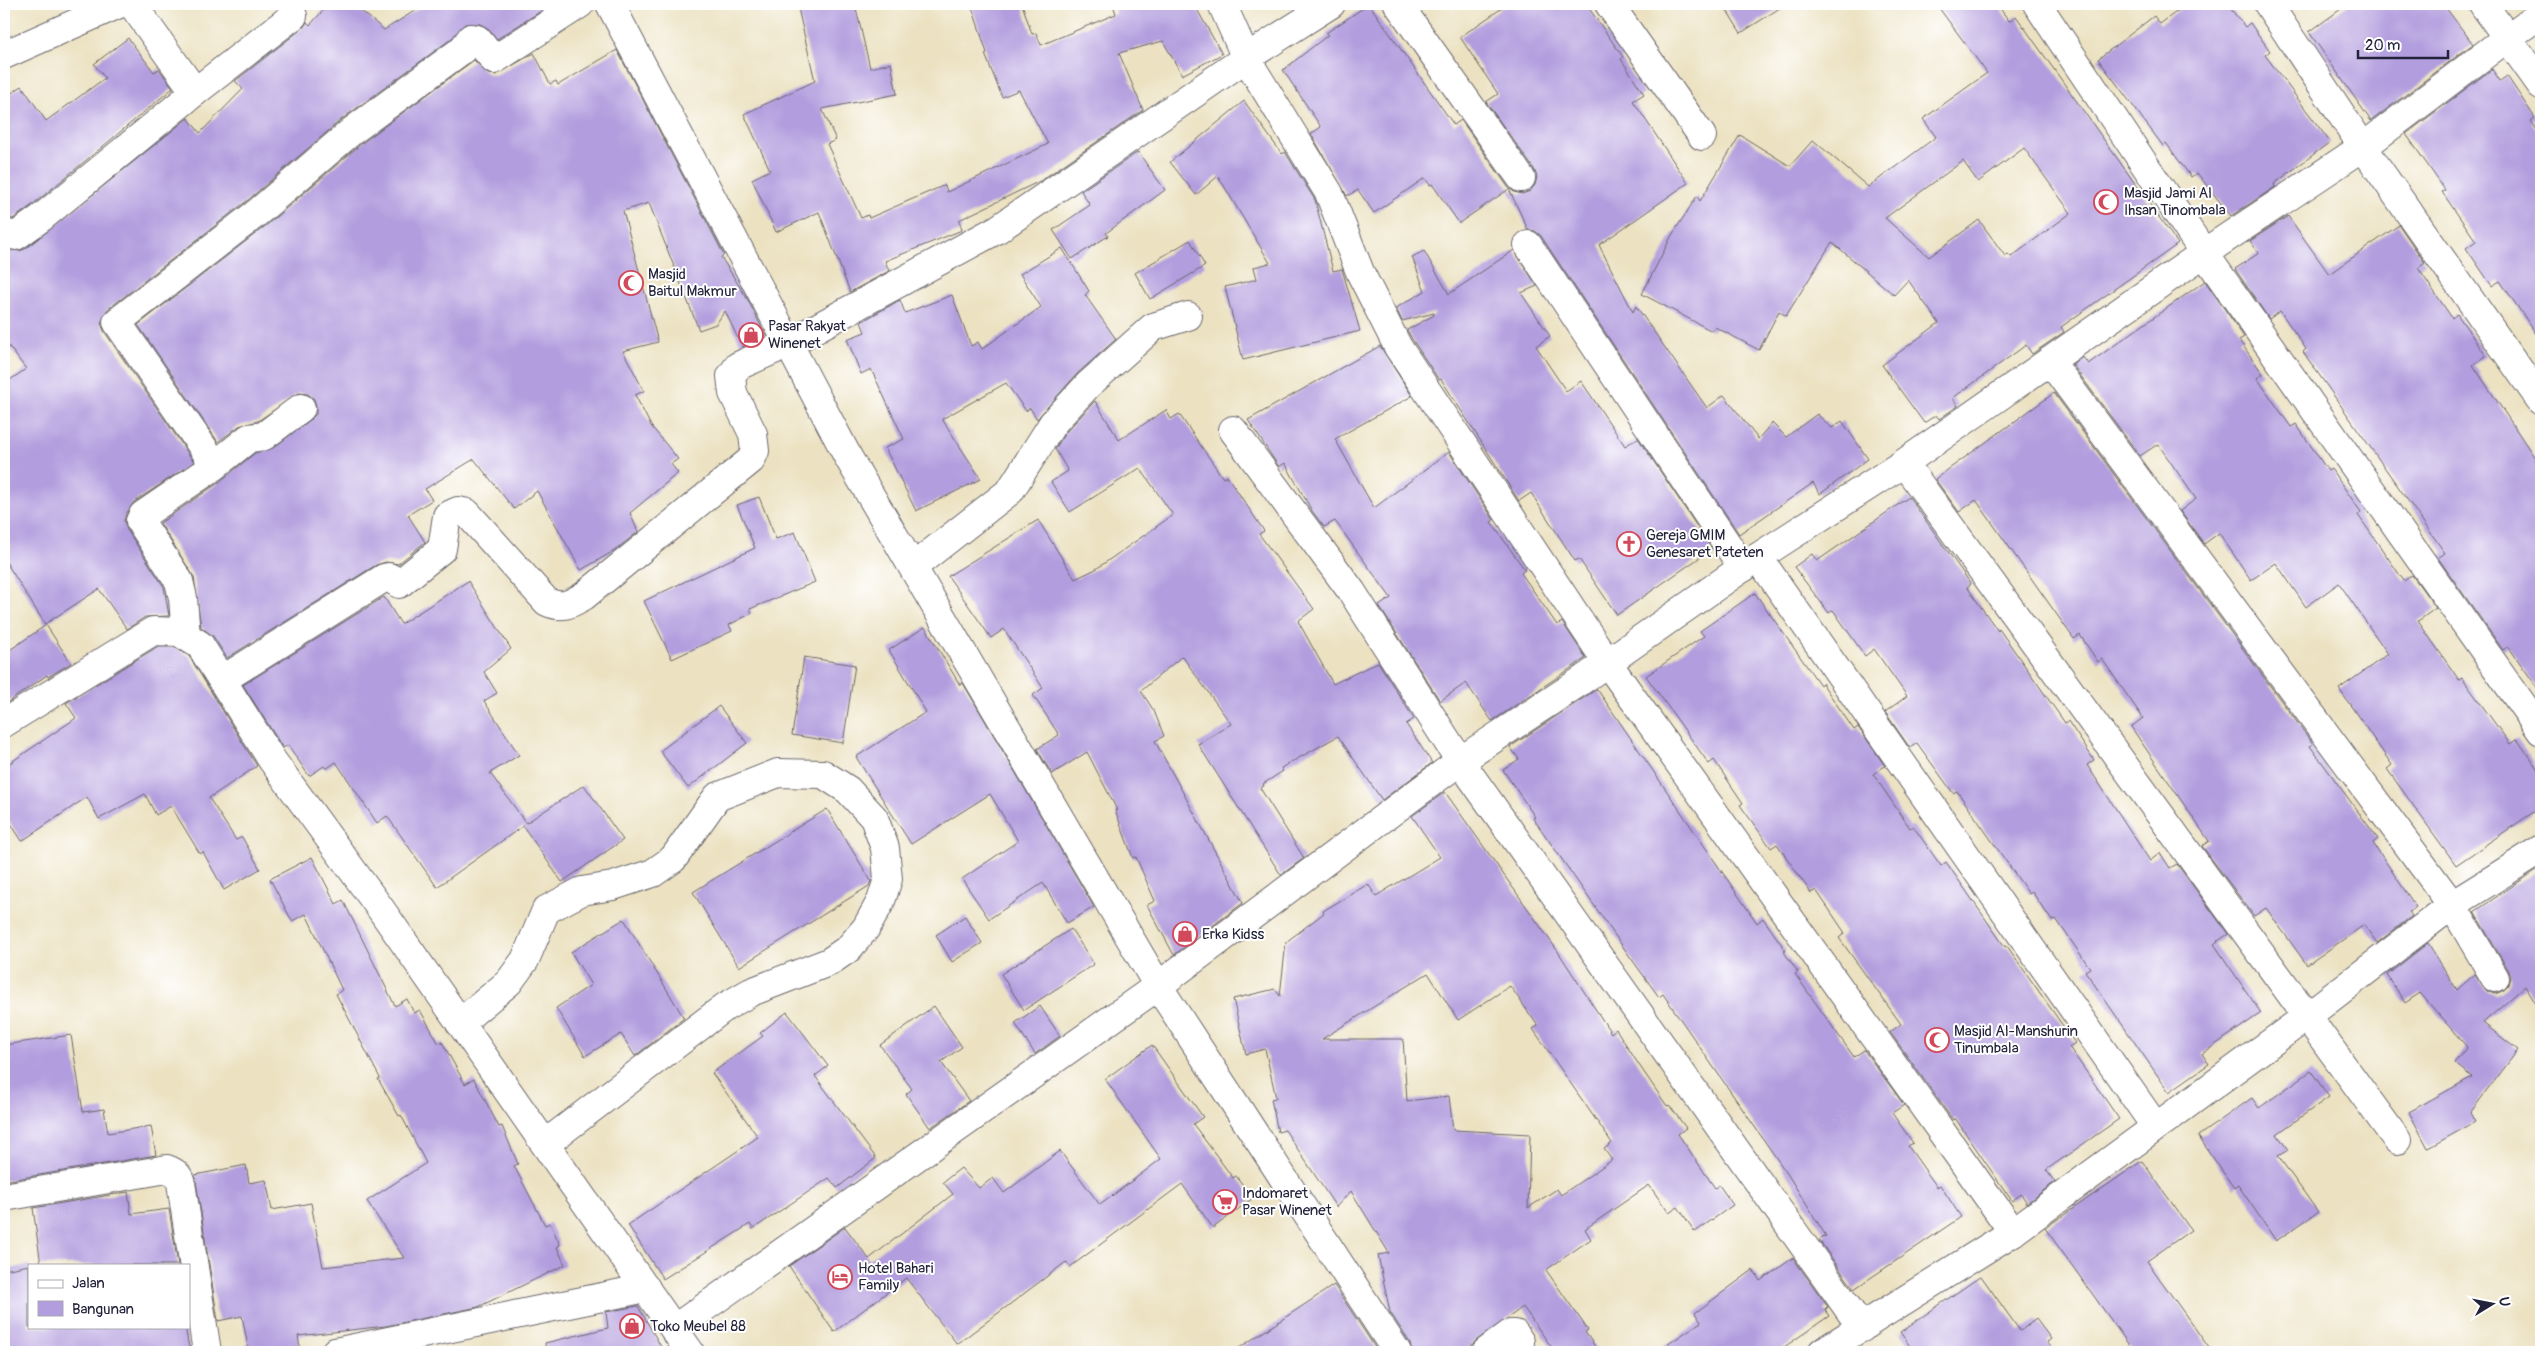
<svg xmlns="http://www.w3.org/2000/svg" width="2545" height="1356" font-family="Pangolin,sans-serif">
<rect width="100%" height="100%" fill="#fff"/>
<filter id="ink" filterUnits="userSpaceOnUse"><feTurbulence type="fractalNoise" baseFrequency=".02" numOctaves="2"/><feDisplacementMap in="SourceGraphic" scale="10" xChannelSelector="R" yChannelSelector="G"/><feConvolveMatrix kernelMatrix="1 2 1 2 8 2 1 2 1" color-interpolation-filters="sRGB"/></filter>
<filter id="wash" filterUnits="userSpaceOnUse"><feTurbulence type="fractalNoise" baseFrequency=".0096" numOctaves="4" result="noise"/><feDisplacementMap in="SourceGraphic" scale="20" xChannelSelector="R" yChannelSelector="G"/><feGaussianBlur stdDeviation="1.12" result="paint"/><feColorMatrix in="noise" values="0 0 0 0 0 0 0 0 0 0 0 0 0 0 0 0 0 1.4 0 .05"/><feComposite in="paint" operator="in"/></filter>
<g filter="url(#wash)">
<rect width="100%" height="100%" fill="#ece2c2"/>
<g id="blocks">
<g fill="#b29dde" fill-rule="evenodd">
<path d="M329,4h24l31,26 42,-26h126l-55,35 -8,-10 -9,-5h-15l-14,15 -109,80 -94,81 -141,110 -6,13 3,8 90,131 -60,40 -8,12 -2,7 3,9 37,57 5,29 -24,1 -18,12 -28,-40 -54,35 -41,-65v-175l22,-15 -22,-29v-91l15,2 6,-2 163,-131 12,15 43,-44 -8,-8 68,-53 4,-6 3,3z"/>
<path d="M797,4h58l15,64 21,-5 6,31 -75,15 14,31 -9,4 34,74 7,-3 1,3 76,-33 2,7 101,-48 -29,-54 -17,7 -17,-43 2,-1 -16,-49h51l10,30 4,-1 5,12 75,-31 -3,-10h81l28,50 -40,21 -19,-34 -44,12 24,57 -103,71 -81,39 3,10 -77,31 4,10 -39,21 -31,-80 -43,20 -24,-53 18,-9 -26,-56 71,-33z"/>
<path d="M1369,4l85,121 7,-5 47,67 6,5 8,2 8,-3 5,-6 2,-8 -3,-8 -48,-67 12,-8 -38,-57 48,-33h78l37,53 -2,2 23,35 -11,7 55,82 -89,62 34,67 3,-6 71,102 17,-13 34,44 14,-16 14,14 31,-23 15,14 10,-7 26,38 -48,35 -7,-11 -74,51 -198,-298 -6,-5 -7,-1 -19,-41 -50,34 -27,-39 -2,1 -5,-7 -51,35 -16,-23 -11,6 -36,-62 10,-7 -38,-57 45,-35 -2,-2z"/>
<path d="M1723,4h63l-45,29z"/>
<path d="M1936,4h61l12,17 7,-5 162,228 -117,83 3,5 -32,22 -6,-9 -73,53 5,8 -19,13 -3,-4 -12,8 -42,-58 57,-42 -31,-43 -14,15 -62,-53 -46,74 -7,-5 -20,39 -44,-23 -3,4 -70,-37 30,-59 25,-39 3,5 40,-66 50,31 23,-26 55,47 68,-50 -13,-18 64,-46zM2024,148l47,65 -60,44 -3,-3 -3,2 -26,-36 -50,37 -44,-39 78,-57 15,21z"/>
<path d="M2187,4h40l18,23 5,-4 20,28 -5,4 65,87 -56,42 1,3 -44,29 -34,-43 -6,4 -25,-34 -3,3 -65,-87 56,-43 6,8z"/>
<path d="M2348,4h95l30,40 -102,77 -62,-89z"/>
<path d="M128,38l26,34 5,-3 14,19 -142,118 -18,13 -9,-1v-120l18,-12 24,35 59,-43 -11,-14z"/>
<path d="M617,50l107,205 -3,2 27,43 18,36 -24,11 -17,-36 -9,13 -17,6 -50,-127 -26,8 35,131 -35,9 21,40 -9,4 16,31 27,33 -7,5 7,9 -48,40 8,19 -24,19 -33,19 -44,-79 -23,18 -40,-50 -49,30 7,11 -24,15 17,27 -27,22 -12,-2 -10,3 -149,93 -14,-22 -12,-9 -7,-50 -34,-54 58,-40 37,-30 18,-5 37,-28 6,-6v-8l-2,-7 -6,-5 -9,-1 -41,28 -19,5 -21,16 -80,-117 130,-101 94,-81 112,-83 14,14 8,1 38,-22 16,31 6,-3 2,4z"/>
<path d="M2492,69l8,12 7,-5 28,42 -4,3 10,15v205l-41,-60 -8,5 -26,-38 10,-7 -34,-49 3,-2 -39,-56z"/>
<path d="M1244,101l38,53 3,-2 30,48 18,71 9,-2 18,62 -117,29 -18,-73 32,-8 -3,-12 16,-4 -52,-87 -22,19 -26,-33z"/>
<path d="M1138,152l27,38 -59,43 2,3 -36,23 -19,-29 37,-25 -9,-14z"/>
<path d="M2288,216l41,58 70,-49 26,38 -7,5 34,50 5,-4 29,42 -13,9 68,102v226l-33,-47 -5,4 -65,-92 7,-5 -142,-201 3,-3 -26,-38 -11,8 -34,-50 24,-16 -9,-12z"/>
<path d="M1190,240l15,26 -55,33 -15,-26z"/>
<path d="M1062,248l27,43 -4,4 31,44 -39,35 -40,45 -7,-11 -4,3 -20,-28 -64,36 39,60 -65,32 -31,-63 19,-9 -33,-70 -10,5 -14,-35 18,-7 -4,-10 39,-22 5,13 47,-18 19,51 7,-4 4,7 59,-42 -21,-33z"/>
<path d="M1514,250l23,36 -16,7 29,43 -14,10 30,45 15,-10 44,65 13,-8 74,111 -95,66 -38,-56 -4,2 -44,-68 -12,8 -78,-122 -2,1 -27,-41 -5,-9 27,-15v-2l-32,8 -6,-13 29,-17 -13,-34 12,-6 25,43z"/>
<path d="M2205,281l39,56 -5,3 24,34 -6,4 34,49 5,-3 32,47 3,-2 30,43 -3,3 46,66 8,-6 24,33 -18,13 41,59 3,-2 48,66 7,-5 24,35v33l-85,58 -69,-96 5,-4 -53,-76 49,-35 -49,-71 -33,24 -30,-44 -25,17 -32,-47 -15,11 -24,-33 16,-12 -38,-55 -18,12 -68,-92 11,-7 5,7z"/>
<path d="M1380,346l32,50 -77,43 39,69 75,-56 45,68 -3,2 34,48 -4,3 36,52 5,-3 24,36 -94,63 -26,-38 -26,18 -61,-95 12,-8 -56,-77 -11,6 -12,-16 -27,-48 -6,4 -31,-47z"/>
<path d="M2054,393l248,336 11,15 -3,2 68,93 -5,4 43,64 -7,5 3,4 -35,27 -13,-18 -57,40 -41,-57 -12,8 -52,-70 7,-5 -78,-114 12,-9 -41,-59 -4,3 -18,-27 -6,4 -98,-139 -17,12 -24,-33z"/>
<path d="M1095,401l24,39 47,-30 5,9 8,-5 44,64 4,-2 37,55 -5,3 55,75 -16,12 35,63 45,-22 36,57 -8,5 26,39 -50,37 -44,-64 -57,32 2,3 -20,13 1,2 -4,2 44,70 -23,17 -83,-131 33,-20 -49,-68 -41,35 13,20 10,25 -9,5 88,162 -69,52 -27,-50 8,-4 -19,-44 -3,1 -18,-48h2l-30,-58 -35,22 -15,-25 22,-14 -26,-40 10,-7 -39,-59 -13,9 -43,-62 90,-56 37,59 21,-10 77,-54 -33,-47 -70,44 -19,-30 17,-11 -13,-22 10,-16z"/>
<path d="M759,497l17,42 19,-7 20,50 -65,27 2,4 -23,12 3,6 -60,28 -28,-58 111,-53 -18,-43z"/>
<path d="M1909,497l62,87 -4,3 31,44 1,-2 66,94 3,-2 26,39 -7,5 63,96 10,-8 10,15 7,-4 51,70 -14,10 47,69 -59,41 7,10 -40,28 -84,-121 5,-3 -34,-49 -4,2 -20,-29 -3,2 -72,-103 -4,2 -36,-50 -7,5 -25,-36 22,-16 -33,-47 -9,7 -32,-46 -4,3 -35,-46 18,-13 5,7z"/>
<path d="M468,581l43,68 -27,23 13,21 -13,8 35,54 -29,18 36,50 58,-38 39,55 -61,42 -39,-56 -86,61 -50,-71 -10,7 -41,-61 -10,7 -2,-3 -15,10 -21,-31 -5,3 -40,-63 141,-88 17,27z"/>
<path d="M1755,593l65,92 2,-2 32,47 4,-3 27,39 -12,8 37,54 3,-2 28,40 5,-4 59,85 2,-1 68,97 -6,4 50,72 -73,51 9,12 -28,21 -6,-9 -9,7 -57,-83 -2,2 -63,-88 11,-8 -62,-86 6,-5 -29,-43 -5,3 -34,-49 -6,4 -31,-43 3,-2 -29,-43 -5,4 -63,-88 58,-40 -4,-5z"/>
<path d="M46,625l25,38 -23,14 -1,-2 -43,30v-51z"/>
<path d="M925,627l35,58 3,-2 131,224 -27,16 -24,-40 -54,36 -27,-40 56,-38 -28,-47 -79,50 -55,-87 70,-45 -37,-62z"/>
<path d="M157,647h17l15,9 68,110 -48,32 27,42 6,-3 18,32 -36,21 -21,-38 -3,2 -29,-48 -15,9 -11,-21 -46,25 -12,-22 -65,44 -18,-28v-46l72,-49 -10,-15z"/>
<path d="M804,657l51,8 -12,78 -51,-8z"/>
<path d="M1597,689l160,234 6,-5 23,33 -2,1 14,20 -3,2 59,83 10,-7 40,55 -12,8 21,30 -5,3 29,41 3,-2 21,32 -107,72 -35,-49 7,-4 -38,-61 -125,-181 -4,3 -31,-43 -95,-136 2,-1 -32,-47 16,-11 -9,-12z"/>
<path d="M719,706l28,37 -59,45 -28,-37z"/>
<path d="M1445,792l112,158 54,83 5,-4 21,33 30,44 2,-1 17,23 -8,6 37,54 4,-3 14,20 -38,27 -17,-25 -9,6 -20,-28 -64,44 6,10 -45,31 42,60 -3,2 14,20h-44l-32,-45 -46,33 -13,12h-52l-2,-9 -20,-31 -12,-57 11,-2 -38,-62 -15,16 -51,-77 -7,2 -7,-33 5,-1 -11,-49 -19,5 -13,-55 42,-10 5,7 6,-54 38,-29 -1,-2 45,-27 8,12 64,-39 -28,-41zM1428,973l30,47 52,-34 28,40 -5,3 79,114 -8,6 8,11 -51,35 -4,-6 -29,19 2,-74 -77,-4 -4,-34 -42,5 -4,-62h-81z"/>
<path d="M827,809l44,72 -2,5 -130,81 -46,-75z"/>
<path d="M312,857l24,47 7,-4 52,106 12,-7 7,14 6,-3 19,34 3,-2 23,42 9,-5 25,48 3,-1 16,38 -4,2 31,59 5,-2 10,22 -3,2 8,18 -87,42 -92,19 -88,10 2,12 -22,4h-29l-7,-36 -24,5 -23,-146 51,-10 3,18 17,-3 6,30 39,-7 12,64 81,-9 -37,-57 59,-38 -25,-48 -2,1 -21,-37 2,-1 -44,-84 6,-4 -36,-76 -14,7 -22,-42z"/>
<path d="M2541,867v145l-16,-26 -42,37 35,27 -48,63 5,9 -47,26 -19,-36 63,-35 -18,-14 13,-16 -47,-54 -15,10 -18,-28 41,-32 29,47 18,-16 12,17 9,3 7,-3 6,-6 2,-8 -2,-6 -35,-59z"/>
<path d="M965,916l17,27 -30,19 -16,-27z"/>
<path d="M624,919l60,99 -49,38 -14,-22 -36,22 -29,-48 35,-23 -20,-33z"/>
<path d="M1071,929l23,35 -70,46 -23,-36z"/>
<path d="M934,1006l28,41 -21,15 28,39 -39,27 -24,-34 6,-5 -32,-44z"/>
<path d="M1040,1006l20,30 -25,18 -20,-31z"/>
<path d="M787,1012l41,54 -13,10 61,82 -39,30 -8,-10 -76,51 -3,-5 -87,55 -35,-54 130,-88 -46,-64 51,-37 -3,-3z"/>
<path d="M71,1035l12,77 21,-3 4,24 43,-7 5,29 -152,26v-136z"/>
<path d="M1152,1045l51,72 -10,7 40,54 3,-2 17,22 -40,30 -31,-44 -112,83 -4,-5 -109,82 -51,-66 -72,54 -45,-66 56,-39 24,32 84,-65 -10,-12 18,-14 18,20 14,-10 11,15 56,-42 40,54 61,-46 -56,-80z"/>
<path d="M2311,1071l18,26 -52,37 11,16 -10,6 40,56 -42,29 -38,-56 -4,3 -36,-52 54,-38 7,10z"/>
<path d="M2142,1161l49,69 -44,31 65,91h-78l-89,-124z"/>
<path d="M128,1192l3,22 38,-5 9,56h-137l-8,-57z"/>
<path d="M1793,1258l35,49 -3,3 4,6 -52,36h-121l45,-30 -6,-9 58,-43 7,11z"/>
<path d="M29,1265v62h156l5,25h-186v-82z"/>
<path d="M1981,1276l39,55 16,-12 15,20 -4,3 8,10h-141l-14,-20z"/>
<path d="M1334,1285l44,67h-145z"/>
<path d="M638,1306l26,46h-118l-1,-9 63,-15 -2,-16z"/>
</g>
</g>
</g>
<g filter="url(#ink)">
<use href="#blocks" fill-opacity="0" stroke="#69656a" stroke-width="1"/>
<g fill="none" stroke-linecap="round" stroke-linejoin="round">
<defs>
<g id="minor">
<path d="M132,4l63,88"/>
<path d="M610,4l238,453 310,529 239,366"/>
<path d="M1222,4l24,54 83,135 31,79 38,75 209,315 406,570"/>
<path d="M1398,4l123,174"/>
<path d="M1609,4l93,132"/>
<path d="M2037,4l167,249 337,478"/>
<path d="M2268,4l95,143 178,254"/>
<path d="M2483,4l58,81"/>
<path d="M4,55l115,-51"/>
<path d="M4,233l12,3 25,-18 154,-126 98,-76"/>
<path d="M1528,245l215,323"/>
<path d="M2050,361l402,544 43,73"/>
<path d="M1233,430l119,162 108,169 402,567"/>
<path d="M1904,463l493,677"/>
<path d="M215,465l-98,-143 141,-110 94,-81 110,-81 9,-12 6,1 17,21 86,-56"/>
<path d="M1758,557l397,569"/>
<path d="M913,567l97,-76 43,-68 35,-38 65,-58 35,-11"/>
<path d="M186,636l-3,-38 -4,-17 -39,-60 3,-6 66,-45 40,-32 15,-2 37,-28"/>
<path d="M222,680l162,-102 5,-1 10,7 43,-35 5,-33 11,-5 9,2 80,89c16,7 23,2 37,-6l167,-136 4,-9 -2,-17 -20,-41 -2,-17 7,-10 49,-22 211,-115 248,-171 85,-54"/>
<path d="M4,723l149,-92 26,1 21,13 72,115 108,148 310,444"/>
<path d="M460,1023l49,-41 16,-22 21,-50 36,-19 31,-5 40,-13 20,-14 44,-62 61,-24 45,1 25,16 26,28 11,30 3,31 -7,22 -15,27 -18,21 -19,13 -78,30 -26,15 -180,137"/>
<path d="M4,1197l163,-28c8,3 12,6 14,14l26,169"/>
<path d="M674,1329l484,-343 302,-225 118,-78 180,-126 146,-94 300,-210 159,-106 145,-110 33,-23"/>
<path d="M335,1352l311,-64"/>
<path d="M1486,1352l24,-18h5l5,8"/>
<path d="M1822,1352l191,-120 293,-215 146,-112 89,-56"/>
</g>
</defs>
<use href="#minor" stroke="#69656a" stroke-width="30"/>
<use href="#minor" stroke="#fff" stroke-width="28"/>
</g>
</g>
<defs>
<symbol id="mosque-ring" viewBox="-11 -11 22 22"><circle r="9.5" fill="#fff" stroke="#d1495b" stroke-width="1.5"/><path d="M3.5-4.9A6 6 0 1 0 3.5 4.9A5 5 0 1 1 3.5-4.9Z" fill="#d1495b"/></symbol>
<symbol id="shop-ring" viewBox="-11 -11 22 22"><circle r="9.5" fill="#fff" stroke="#d1495b" stroke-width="1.5"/><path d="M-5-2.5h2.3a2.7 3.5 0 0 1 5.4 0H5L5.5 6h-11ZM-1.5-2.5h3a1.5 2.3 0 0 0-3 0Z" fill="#d1495b"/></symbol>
<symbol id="church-ring" viewBox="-11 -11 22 22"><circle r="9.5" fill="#fff" stroke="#d1495b" stroke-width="1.5"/><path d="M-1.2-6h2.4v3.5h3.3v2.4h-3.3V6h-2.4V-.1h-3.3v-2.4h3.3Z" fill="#d1495b"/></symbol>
<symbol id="supermarket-ring" viewBox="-11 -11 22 22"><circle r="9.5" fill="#fff" stroke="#d1495b" stroke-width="1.5"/><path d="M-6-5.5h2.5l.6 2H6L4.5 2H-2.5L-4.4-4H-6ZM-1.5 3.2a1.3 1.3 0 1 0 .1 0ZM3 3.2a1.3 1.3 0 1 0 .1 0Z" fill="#d1495b"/></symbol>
<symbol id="hotel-ring" viewBox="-11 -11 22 22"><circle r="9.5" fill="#fff" stroke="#d1495b" stroke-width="1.5"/><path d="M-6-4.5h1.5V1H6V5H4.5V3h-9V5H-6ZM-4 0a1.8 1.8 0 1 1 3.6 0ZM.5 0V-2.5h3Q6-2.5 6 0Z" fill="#d1495b"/></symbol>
</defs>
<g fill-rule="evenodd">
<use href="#mosque-ring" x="2092" y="188" width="28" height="28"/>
<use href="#mosque-ring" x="617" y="269" width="28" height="28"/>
<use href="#shop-ring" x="737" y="321" width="28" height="28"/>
<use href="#church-ring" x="1615" y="530" width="28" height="28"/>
<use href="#shop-ring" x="1171" y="920" width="28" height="28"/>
<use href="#mosque-ring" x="1923" y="1026" width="28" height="28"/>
<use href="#supermarket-ring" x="1211" y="1188" width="28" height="28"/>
<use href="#hotel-ring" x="826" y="1263" width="28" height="28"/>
<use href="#shop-ring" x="618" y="1312" width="28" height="28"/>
</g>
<g text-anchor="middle" stroke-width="4" stroke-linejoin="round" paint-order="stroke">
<g font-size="15" fill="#22223b" stroke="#fff" text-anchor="start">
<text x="2124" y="198">Masjid Jami Al<tspan x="2124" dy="17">Ihsan Tinombala</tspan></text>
<text x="648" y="279">Masjid<tspan x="648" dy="17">Baitul Makmur</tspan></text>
<text x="768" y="331">Pasar Rakyat<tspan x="768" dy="17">Winenet</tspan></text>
<text x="1646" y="540">Gereja GMIM<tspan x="1646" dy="17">Genesaret Pateten</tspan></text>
<text x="1202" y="939">Erka Kidss</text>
<text x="1954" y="1036">Masjid Al-Manshurin<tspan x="1954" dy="17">Tinumbala</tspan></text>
<text x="1242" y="1198">Indomaret<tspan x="1242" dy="17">Pasar Winenet</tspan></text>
<text x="858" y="1273">Hotel Bahari<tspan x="858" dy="17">Family</tspan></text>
<text x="650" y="1331">Toko Meubel 88</text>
</g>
</g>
<rect width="2545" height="1356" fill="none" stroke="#fff" stroke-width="20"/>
<rect x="28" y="1264" width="162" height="65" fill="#ffffff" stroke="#a7a7b1"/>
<rect x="38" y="1280" width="25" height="8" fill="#ffffff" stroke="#a7a7b1"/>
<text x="72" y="1288" font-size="15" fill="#22223b">Jalan</text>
<rect x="38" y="1301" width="25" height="15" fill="#b29dde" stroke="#a7a7b1"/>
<text x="72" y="1314" font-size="15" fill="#22223b">Bangunan</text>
<g transform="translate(2492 1304) rotate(80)" stroke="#ffffff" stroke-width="4" paint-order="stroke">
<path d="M0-4L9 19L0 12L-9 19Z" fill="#22223b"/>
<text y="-8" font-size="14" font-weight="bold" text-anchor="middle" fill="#22223b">U</text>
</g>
<path d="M2358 50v8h90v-8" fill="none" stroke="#22223b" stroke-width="2.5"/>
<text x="2365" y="50" font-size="15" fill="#22223b" stroke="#ffffff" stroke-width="4" paint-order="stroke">20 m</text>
</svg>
